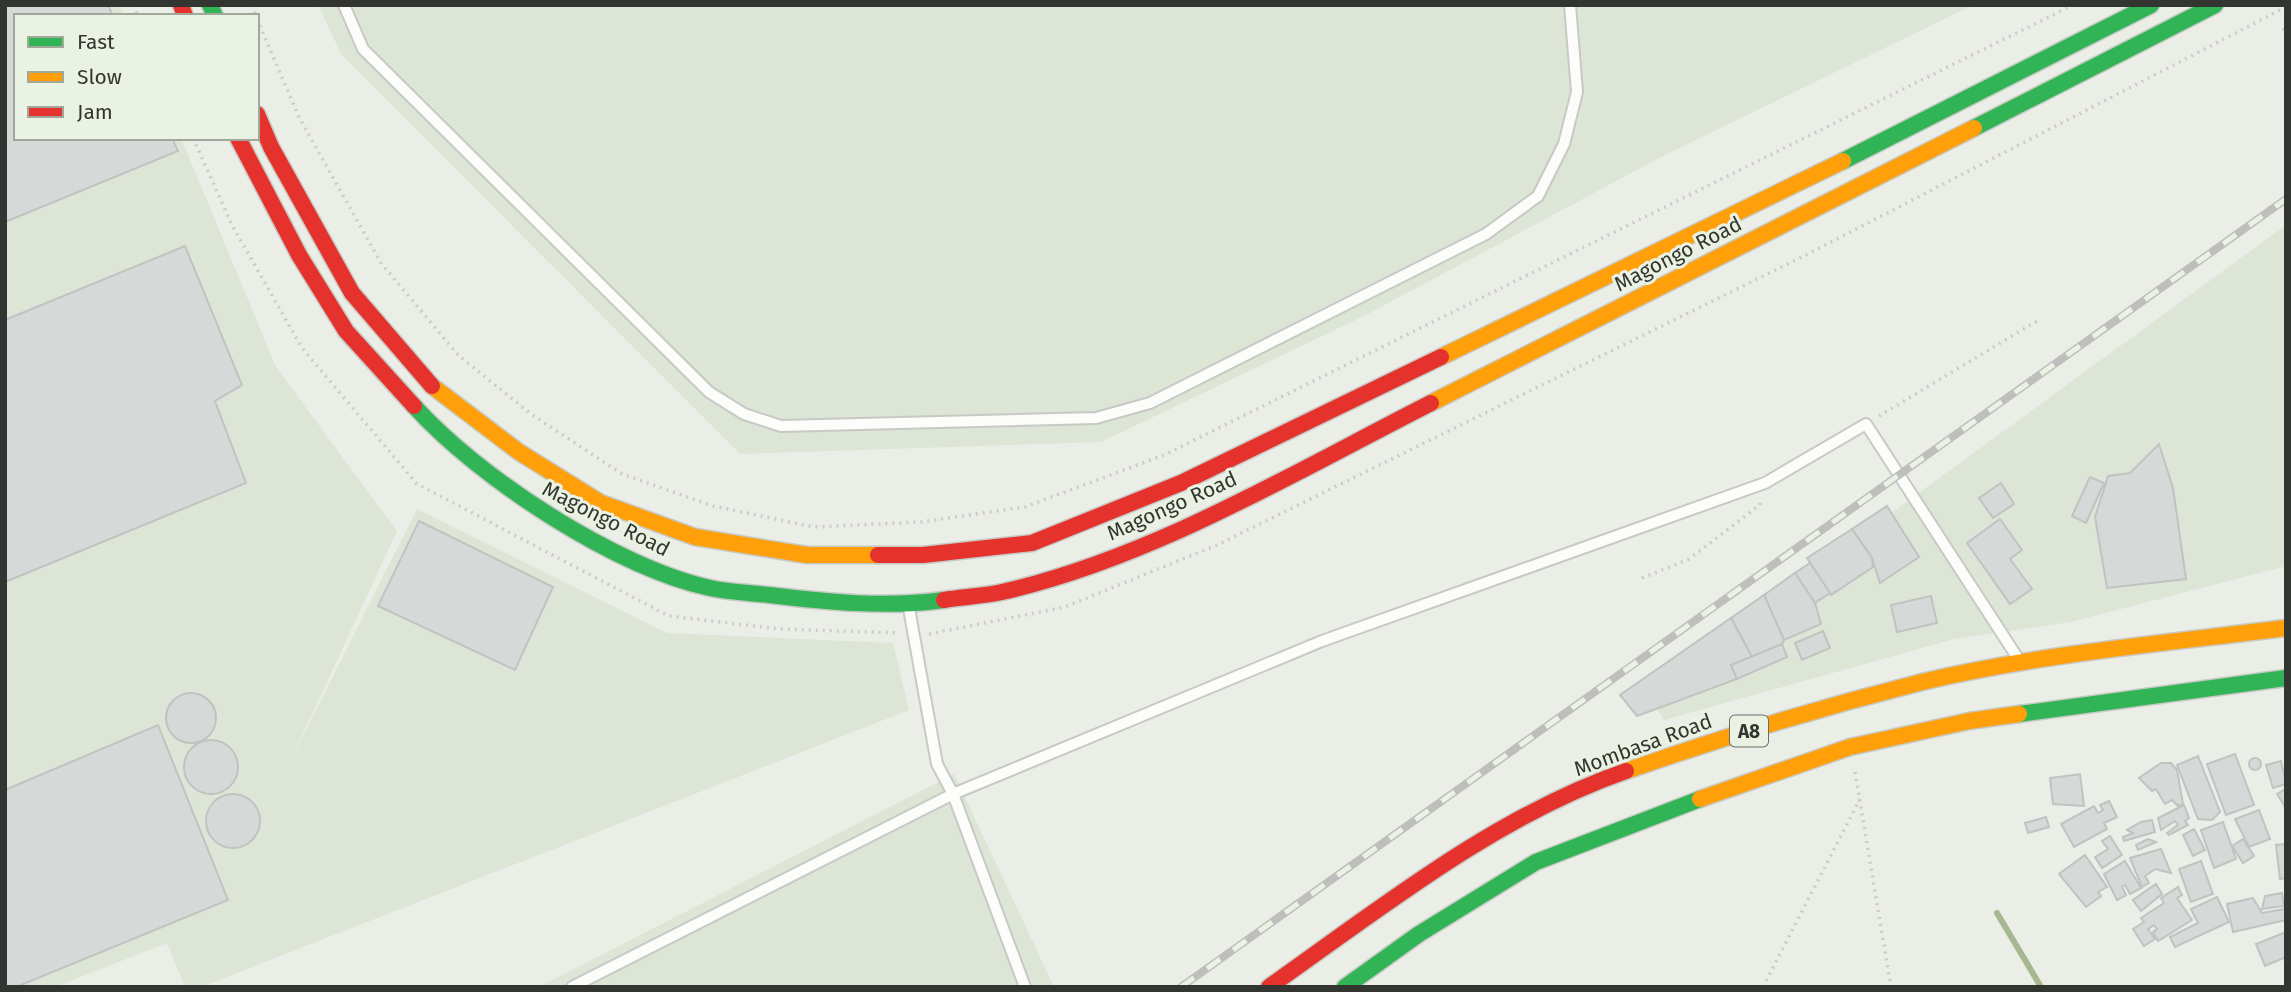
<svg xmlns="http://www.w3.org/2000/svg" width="2291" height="992" font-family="'Fira Sans',sans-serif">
<rect width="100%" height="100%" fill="#eaeee6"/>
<g fill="#dde5d6">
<path d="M5,5h114l5,11h-108v122h165l95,229 121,164 -109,235 129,-257 250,124 226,10 16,67 -708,277h-16l-18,-44 -112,44h-50z"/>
<path d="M318,5h1655l-310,151 -299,160 -263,126 -361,12 -399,-400z"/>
<path d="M2286,225v341l-215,56 -117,17 -290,81 -18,-28z"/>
<path d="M954,774l100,213h-515z"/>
</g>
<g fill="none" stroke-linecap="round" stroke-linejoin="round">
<path stroke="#a6b791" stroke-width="6" d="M1997,913l44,74"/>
</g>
<g fill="#d7d8d8" stroke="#c1c3c2" stroke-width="2">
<path d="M5,5h103l5,11h-97v122h156l6,13 -173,71z"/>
<path d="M185,246l57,139 -27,16 31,82 -241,99v-262z"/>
<path d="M2159,444l14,44 13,91 -79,9 -12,-71 13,-41 22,-3z"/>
<path d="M2090,477l14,6 -18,40 -14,-7z"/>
<path d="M2001,483l13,21 -21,14 -14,-20z"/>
<path d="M1887,506l32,51 -39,26 -8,-25 -20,-29z"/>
<path d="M2000,519l22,31 -12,9 22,30 -22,15 -43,-61z"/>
<path d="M419,521l134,66 -38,83 -137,-64z"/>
<path d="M1852,529l20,29 1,9 -42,28 -24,-37z"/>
<path d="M1810,563l20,30 -15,10 -20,-30z"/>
<path d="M1795,573l20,30 6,21 -37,16 -20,-45z"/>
<path d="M1764,595l20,45 -2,4 -30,13 -21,-39z"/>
<path d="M1931,596l6,27 -40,9 -6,-27z"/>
<path d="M1731,618l21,39 -21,8 6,14 -100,37 -17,-21z"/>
<path d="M1823,631l7,17 -28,12 -7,-17z"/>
<path d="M1782,644l5,13 -50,22 -6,-14z"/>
<circle cx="191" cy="718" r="25"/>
<path d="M158,725l70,175 -212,87h-11v-197z"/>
<circle cx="211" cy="767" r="27"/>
<path d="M2235,754l19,51 -28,10 -19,-51z"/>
<path d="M2198,756l22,56 -8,8 -14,-1 -21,-54z"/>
<circle cx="2255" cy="764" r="6"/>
<path d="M2281,761l5,23 -13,4 -7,-23z"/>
<path d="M2161,763h10l6,7 6,34 -5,2 -6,-6 -7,4 -9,-15 -4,2 -13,-13z"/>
<path d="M2080,774l4,32 -31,-2 -3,-26z"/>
<path d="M2286,789v19l-9,-14z"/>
<circle cx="233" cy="821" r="27"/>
<path d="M2109,801l8,16 -13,6 3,6 -33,18 -13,-23 33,-18 4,7 5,-3 -3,-5z"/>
<path d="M2184,805l5,13 -4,3 3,4 -19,10 -2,-2 11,-8 -3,-4 -14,9 -3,-12z"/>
<path d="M2259,810l11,29 -21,8 -14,-28z"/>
<path d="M2046,817l3,10 -21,6 -3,-10z"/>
<path d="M2152,820l3,12 -31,9 -1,-4 10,-4 -6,-3 14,-8z"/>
<path d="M2223,822l13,37 -22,9 -13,-38z"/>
<path d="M2194,829l11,21 -12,6 -10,-21z"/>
<path d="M2110,836l12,19 -20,13 -7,-11 13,-8 -6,-8z"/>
<path d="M2148,839l8,3 -18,8 -2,-5z"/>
<path d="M2243,839l11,17 -11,7 -11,-17z"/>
<path d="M2286,844v34l-6,1 -4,-34z"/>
<path d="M2161,849l10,24 -16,-4 -10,7 4,7 -7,4 -12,-29z"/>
<path d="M2085,855l22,32 -9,5 3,4 -15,11 -27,-33z"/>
<path d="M2125,861l16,27 -11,6 -5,-9 -3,2 4,8 -9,5 -13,-26z"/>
<path d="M2201,861l12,33 -22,8 -12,-33z"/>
<path d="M2156,884l6,10 -21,17 -8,-11z"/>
<path d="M2178,887l4,8 -5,3 15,22 -34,21 -5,-9 4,-3 -3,-4 -6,4 7,10 -11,7 -11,-17 11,-7 -3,-4 23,-15 -3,-5z"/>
<path d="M2282,893l2,13 -22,3 3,-13z"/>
<path d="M2217,897l12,25 -54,25 -5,-10 28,-14 -7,-14z"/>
<path d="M2253,898l9,15 23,-4 1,11 -53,12 -6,-28z"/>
<path d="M2286,932v25l-21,9 -9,-22z"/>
</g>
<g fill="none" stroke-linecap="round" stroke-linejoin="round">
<defs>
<g id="lane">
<path d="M344,5l19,44 346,343 35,22 37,12 315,-8 54,-15 336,-169 52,-38 26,-52 13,-52 -7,-87"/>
<path d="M908,603l29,161 16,30 72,193"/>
<path d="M572,987l381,-193 369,-153 443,-158 101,-59 153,236"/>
</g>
<g id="fast">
<path d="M210,5l5,11"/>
<path d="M1974,128l241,-123"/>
<path d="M1843,161l308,-156"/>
<path d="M414,406c65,72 201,161 296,182 19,4 40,5 59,7 58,7 117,13 175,5"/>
<path d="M2019,714l267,-36"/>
<path d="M1345,987l74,-53 117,-72 164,-63"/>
</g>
<g id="slow">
<path d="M1441,357l402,-196"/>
<path d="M432,386l87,66 82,51 94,34 112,18h71"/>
<path d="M1431,403l543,-275"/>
<path d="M1626,771c97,-34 197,-64 296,-89 117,-28 244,-39 364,-54"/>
<path d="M1700,799l150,-52 119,-26 50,-7"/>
</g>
<g id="jam">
<path d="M181,5l4,11"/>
<path d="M257,114l14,33 81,146 80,93"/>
<path d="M238,138l61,117 47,76 68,75"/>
<path d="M878,555h45l109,-12 149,-60 260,-126"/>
<path d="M944,600c19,-3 40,-4 58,-8 150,-34 293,-120 429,-189"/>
<path d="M1269,987c112,-79 227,-171 357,-216"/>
</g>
</defs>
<use href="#lane" stroke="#c7cac4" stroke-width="14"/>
<use href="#fast" stroke="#c7cac4" stroke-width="19"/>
<use href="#slow" stroke="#c7cac4" stroke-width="19"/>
<use href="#jam" stroke="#c7cac4" stroke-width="19"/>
<g stroke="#cbccc9" stroke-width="3.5" stroke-dasharray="2 5" stroke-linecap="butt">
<path d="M133,5l5,11"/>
<path d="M252,5l4,11"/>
<path d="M257,19l42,98 82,146 77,92 73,59 91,60 91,32 101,21 107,-5 104,-15 139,-52 909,-450"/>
<path d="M2286,24l-4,2 4,7"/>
<path d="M193,138l39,87 70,123 115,136 252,132 111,13 120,4"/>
<path d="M1879,416l158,-95"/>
<path d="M1642,578l47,-19 71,-54 1,-7"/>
<path d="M929,634l136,-27 152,-62 587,-289 482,-249"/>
<path d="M1855,772l36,215"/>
<path d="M1763,987l97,-188"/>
</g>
<use href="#lane" stroke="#fcfcfb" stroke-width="10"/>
<use href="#fast" stroke="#30b455" stroke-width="16"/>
<use href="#slow" stroke="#ff9f0a" stroke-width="16"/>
<use href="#jam" stroke="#e5322d" stroke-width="16"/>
<defs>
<path id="rail" d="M1181,987l1105,-788"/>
</defs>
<use href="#rail" stroke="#bebebd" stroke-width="8"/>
<use href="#rail" stroke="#eaf2e3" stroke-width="5" stroke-dasharray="16" stroke-linecap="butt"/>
</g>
<g text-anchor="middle" stroke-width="6" stroke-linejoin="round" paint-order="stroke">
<rect fill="#eaf2e3" stroke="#6a6e66" stroke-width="2" x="1730" y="715.5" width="38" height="31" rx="5"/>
<g font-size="19" font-weight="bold" fill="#333630">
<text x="1749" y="738">A8</text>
</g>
<g font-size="21" fill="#333630" stroke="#eaf2e3">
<text transform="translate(1678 254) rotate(-27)" y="7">Magongo Road</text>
<text transform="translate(1172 506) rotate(-24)" y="7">Magongo Road</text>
<text transform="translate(606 519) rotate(27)" y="7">Magongo Road</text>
<text transform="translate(1643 745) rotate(-20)" y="7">Mombasa Road</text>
</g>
</g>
<rect width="2291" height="992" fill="none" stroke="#333630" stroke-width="14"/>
<rect x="14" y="14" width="245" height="126" fill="#eaf2e3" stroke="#a1a79b" stroke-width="2"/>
<rect x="28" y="37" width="35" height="10" fill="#30b455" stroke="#a1a79b" stroke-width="2"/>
<text x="77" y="49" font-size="21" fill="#333630">Fast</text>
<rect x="28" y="72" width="35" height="10" fill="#ff9f0a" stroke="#a1a79b" stroke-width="2"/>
<text x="77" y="84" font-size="21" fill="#333630">Slow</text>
<rect x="28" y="107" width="35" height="10" fill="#e5322d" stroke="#a1a79b" stroke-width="2"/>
<text x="77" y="119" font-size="21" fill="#333630">Jam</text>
</svg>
